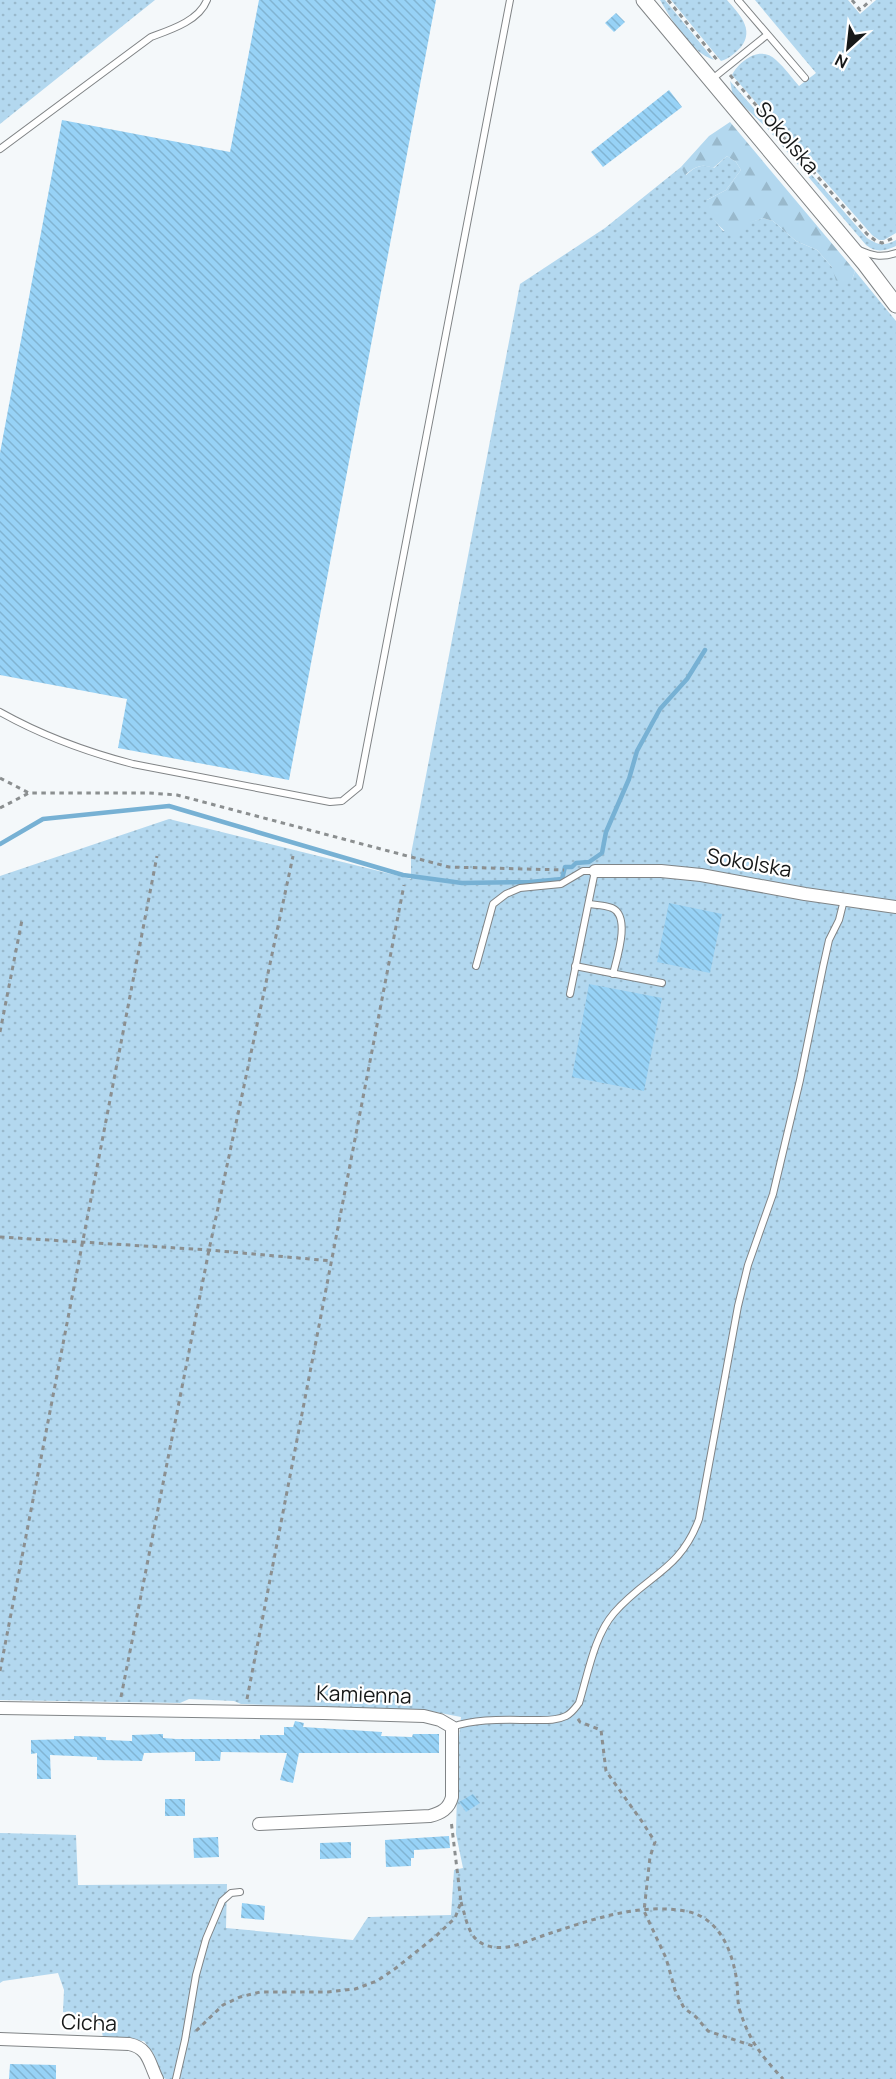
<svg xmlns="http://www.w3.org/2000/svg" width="896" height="2079" font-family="Manrope,sans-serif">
<defs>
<pattern id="grass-dots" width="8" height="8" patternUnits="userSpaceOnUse" patternTransform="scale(1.5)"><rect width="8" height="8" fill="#b3d8ef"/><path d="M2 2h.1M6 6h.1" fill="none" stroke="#99b9cc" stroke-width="1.8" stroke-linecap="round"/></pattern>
<pattern id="forest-firs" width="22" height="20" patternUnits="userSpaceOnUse" patternTransform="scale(1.5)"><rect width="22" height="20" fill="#b3d8ef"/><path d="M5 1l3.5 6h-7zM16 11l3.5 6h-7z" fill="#99b9cc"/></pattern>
<pattern id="building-back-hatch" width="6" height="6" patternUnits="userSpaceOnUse" patternTransform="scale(1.5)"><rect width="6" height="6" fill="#97d2f6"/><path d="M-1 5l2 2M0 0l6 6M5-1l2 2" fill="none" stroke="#81b4d2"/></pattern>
</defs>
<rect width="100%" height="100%" fill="#f4f8fa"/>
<g fill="url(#grass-dots)">
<path d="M0,0h155l-155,124z"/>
<path d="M660,0h5l49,60c-25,-9 -41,-38 -54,-60z"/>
<path d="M671,0h56c12,14 28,29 14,47 -6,6 -12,12 -20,14z"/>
<path d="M755,0h93l12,14 16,-14h20v233l-12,7h-5l-7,-5 -140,-160c8,-15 29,-30 44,-15 9,8 16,18 23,26l17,-13z"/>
<path d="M730,81l137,157c12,7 16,9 29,2v6c-11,5 -20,7 -30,-1l-99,-117 -34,-32z"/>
<path d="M727,156l9,6 5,8 -15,20 -19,10 6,18 10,13 40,-13 10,3 23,20 21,9 15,17 20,13 3,-9 41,50v1758h-730l-7,-3 -6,-23 -9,-12 -41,-3 -2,-13 -13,-6 -25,-7 1,-22 -6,-17 -55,8 -3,2v-150l76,2 2,50 149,-1 -1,44 127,12 15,-23 83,-2 3,-45 9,-2 -7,-34 2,-87 3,-30 -36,-7 -184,-6 -7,-3 -45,-2 -9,4 -180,-3v-824l169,-57 242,60v-25l109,-570 85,-56 76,-61 5,8c9,-8 15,-12 28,-7z"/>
</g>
<path fill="url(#forest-firs)" d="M730,122l125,149 -3,9 -9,5 -7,-4 -4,-14 -15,-17 -21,-9 -23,-20 -10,-3 -16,6 -4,8 -12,4c-11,-7 -17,-18 -27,-26l3,-10 19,-10 15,-20 -5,-8 -9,-6 -14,12c-12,-5 -18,-1 -28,7l-4,-8 28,-31z"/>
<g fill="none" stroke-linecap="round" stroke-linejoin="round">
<path stroke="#77b1d4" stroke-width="4.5" d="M0,844l43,-25 126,-13 234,69 59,8 68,-1 32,-3 3,-12h7l4,-4 13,-1 13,-9 4,-21 23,-53 8,-28 23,-42 27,-30 18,-29"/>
</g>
<g fill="url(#building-back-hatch)">
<path d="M259,0h177l-147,780 -171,-32 9,-49 -127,-24v-222l62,-333 168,32z"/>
<path d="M616,13l9,9 -11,10 -9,-9z"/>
<path d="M669,90l13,17 -79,60 -12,-15z"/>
<path d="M669,903l53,11 -12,59 -53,-11z"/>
<path d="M589,984l73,14 -18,93 -72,-14z"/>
<path d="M295,1721l9,2 -1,4 79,5 -1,4 31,1 1,-3h26v19h-140l-6,30 -13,-3 7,-27 -66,-1 -1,9h-25v-9l-51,1 -2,8 -45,-1v-3l-47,-2 1,24h-14v-26l-6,1v-14l43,-1v-3l32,1v3l26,1v-6l31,-1v4l13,1h84v-4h24v-8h9z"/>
<path d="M473,1794l7,9 -14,9 -7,-10z"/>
<rect x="165" y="1799" width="20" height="17"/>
<path d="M449,1836l1,12 -36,2v8h-3v8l-25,1 -1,-27z"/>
<path d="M218,1837l1,20 -25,1 -1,-20z"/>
<path d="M351,1842v16l-31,1v-16z"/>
<path d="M242,1903l23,3 -1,14 -23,-2z"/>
<path d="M10,2064l46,1v14h-47z"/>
</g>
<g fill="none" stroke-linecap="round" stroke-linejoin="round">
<defs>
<g id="service">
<path d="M738,0l67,78"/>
<path d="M711,80l56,-45"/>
<path d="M0,149l151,-112c19,-7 48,-16 56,-37"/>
<path d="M859,250c14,6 22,8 37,3"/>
<path d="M0,712c41,23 87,40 133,52l197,38 12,-1 17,-14 151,-787"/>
<path d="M589,904c7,1 16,1 23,4 19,8 5,50 1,66"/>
<path d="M476,966l17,-62 13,-10 14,-6 41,-4 22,-13h12l-25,123"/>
<path d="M575,966l87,17"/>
<path d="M452,1727c25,-9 54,-7 81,-7 11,0 23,1 33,-4 6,-3 9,-8 13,-13 9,-29 15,-67 35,-90 33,-38 66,-42 85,-94l39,-213 10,-41 25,-71 27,-114 23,-113 6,-27 10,-20 5,-20"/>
<path d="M176,2079l9,-39 11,-65 10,-36 16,-38 9,-8 9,-1"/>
</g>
<g id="minor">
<path d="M595,871h66l40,4 104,19 91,13"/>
<path d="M0,1708l323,5 101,3 16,4 12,7v70c-3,12 -11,16 -22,19l-171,8"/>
<path d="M0,2039l129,5c20,4 20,19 28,35"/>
</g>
<path id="tertiary" d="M644,0l221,264 31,41"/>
</defs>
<use href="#service" stroke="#808486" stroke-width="8"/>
<use href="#minor" stroke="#808486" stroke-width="14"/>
<use href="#tertiary" stroke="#808486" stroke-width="17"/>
<g stroke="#8b8f90" stroke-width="3" stroke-dasharray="4.5 4.5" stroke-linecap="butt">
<path d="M668,0l50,61"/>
<path d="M852,0l8,10 11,-10"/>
<path d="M730,75l137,159 9,7 6,2 14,-6"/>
<path d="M0,778l29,15"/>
<path d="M0,808l29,-15h120l28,2 272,72 115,3"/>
<path d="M0,1032l22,-112"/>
<path d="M0,1237l209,13 123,11"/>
<path d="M0,1671l157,-815"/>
<path d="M121,1697l88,-447 84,-394"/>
<path d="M247,1699l157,-814"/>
<path d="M578,1719l2,3 21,8 5,41 37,52 12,19 -5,15 -6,54 22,47 9,32 9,18 12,9 12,14 45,15"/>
<path d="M461,1902c4,12 6,29 16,38 9,8 23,9 35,6 13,-3 26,-9 39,-13 42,-14 89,-30 134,-22 35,6 48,41 52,72 1,9 0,19 3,28 10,31 21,44 43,68"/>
<path d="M196,2031l27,-26 17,-8 20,-5h68l27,-3 22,-8 19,-13 40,-32 19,-18 6,-16 -10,-82"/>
</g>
<use href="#service" stroke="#fff" stroke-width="6"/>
<use href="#minor" stroke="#fff" stroke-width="12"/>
<use href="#tertiary" stroke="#fff" stroke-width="15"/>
</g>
<g text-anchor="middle" stroke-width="4.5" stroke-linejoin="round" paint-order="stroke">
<g font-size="21" fill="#161818" stroke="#fff">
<text transform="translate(787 138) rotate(50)" y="7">Sokolska</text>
<text transform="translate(749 863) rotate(10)" y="7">Sokolska</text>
<text transform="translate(364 1695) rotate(2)" y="7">Kamienna</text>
<text transform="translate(89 2023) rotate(2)" y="7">Cicha</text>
</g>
</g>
<g transform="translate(848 48) rotate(207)" stroke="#ffffff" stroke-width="4.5" paint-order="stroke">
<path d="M0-4.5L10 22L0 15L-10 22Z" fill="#161818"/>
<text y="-9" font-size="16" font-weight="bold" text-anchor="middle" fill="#161818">N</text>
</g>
</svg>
